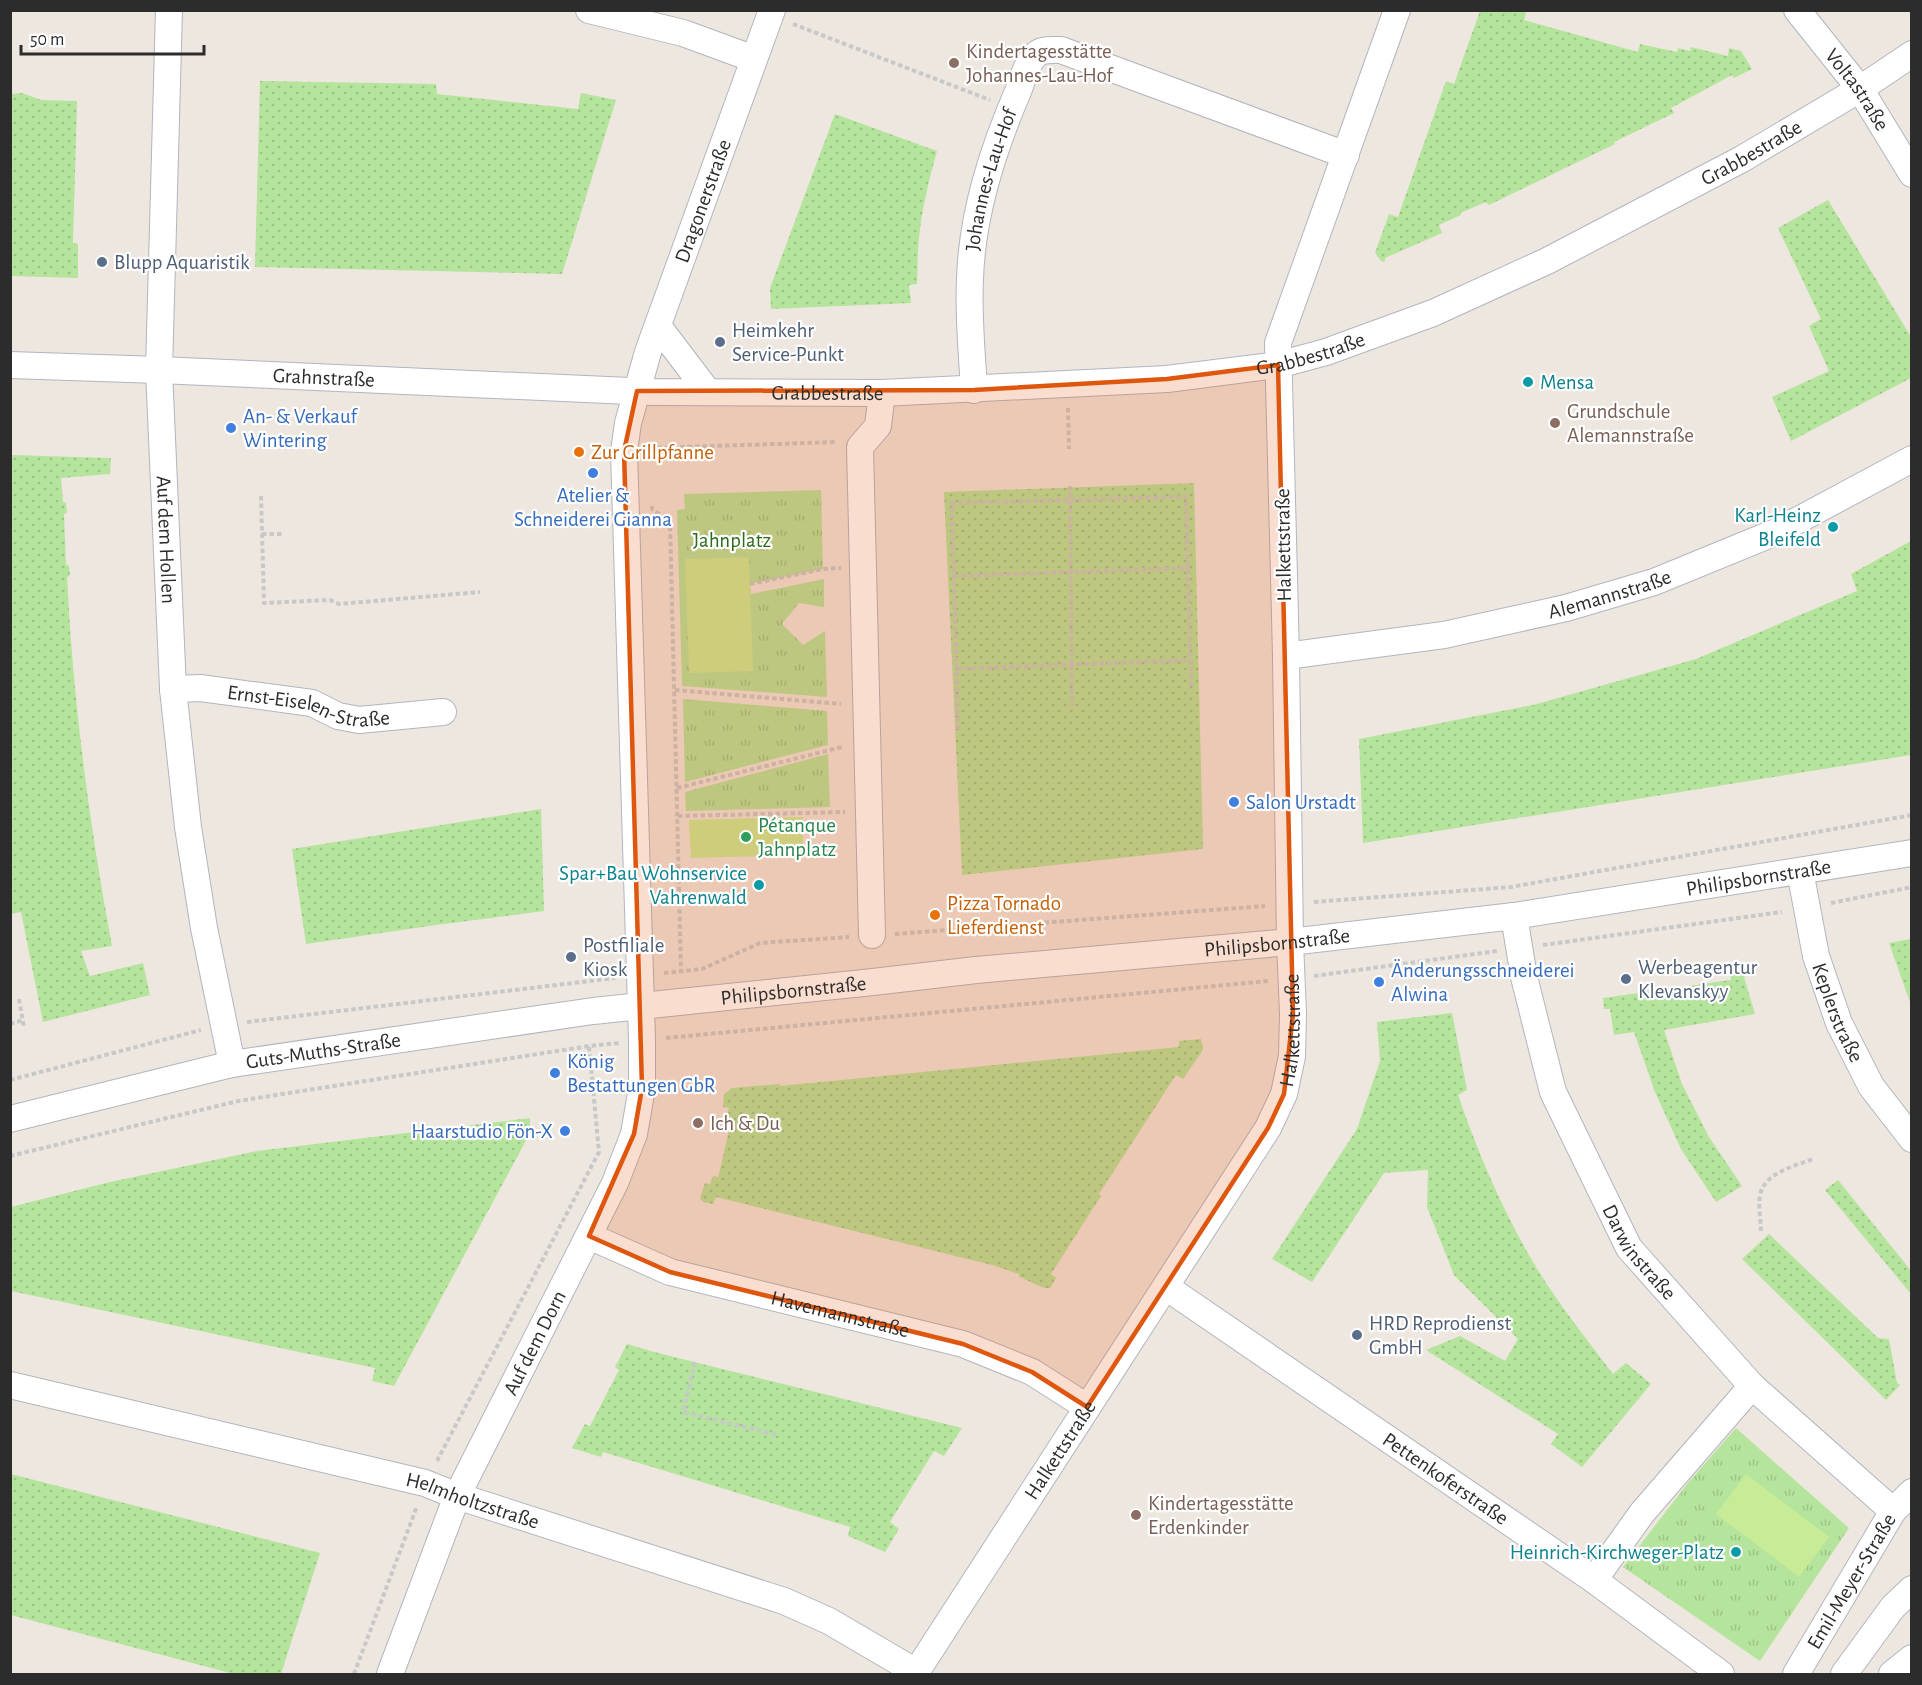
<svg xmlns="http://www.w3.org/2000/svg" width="1922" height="1685" font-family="'Alegreya Sans',sans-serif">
<defs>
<pattern id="grass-tufts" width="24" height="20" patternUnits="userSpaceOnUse" patternTransform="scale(1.5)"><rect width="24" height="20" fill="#b5e49c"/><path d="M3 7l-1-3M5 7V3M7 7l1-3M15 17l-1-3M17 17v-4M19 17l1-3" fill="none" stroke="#9cc487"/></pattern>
<pattern id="garden-dots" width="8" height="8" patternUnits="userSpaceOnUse" patternTransform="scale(1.5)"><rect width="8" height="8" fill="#b5e49c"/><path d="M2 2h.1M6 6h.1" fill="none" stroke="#9cc487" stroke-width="1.8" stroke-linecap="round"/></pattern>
</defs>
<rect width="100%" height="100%" fill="#eee7df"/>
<g fill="url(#grass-tufts)">
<path d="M821,490l2,79 -73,15 1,10 73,-15v28l-25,-4 -17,21 21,21 22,-14 2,66 -145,-11 -5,-176 8,-1 -1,-15z"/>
<path d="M683,699l144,12 1,34 -143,37z"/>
<path d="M828,754l2,53 -144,4 -1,-19z"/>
<path d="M1736,1428l113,100 -89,133 -137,-94 65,-84z"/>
</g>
<g fill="url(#garden-dots)">
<path d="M1480,11h43l3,1 -2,8 114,32 2,-8 37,8 1,-4 12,3 1,-4 37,9 1,-8 12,3 11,18 -18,9 -2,-3 -61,33 3,5 -60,29 1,2 -126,61 -3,-3 -26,11 1,2 -22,10 3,8 -57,25v3l-3,1 -7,-9 14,-39 9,3 48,-136 8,3z"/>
<path d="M260,81l176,3 1,10 141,15 3,-16 35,7 -54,174 -307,-7z"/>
<path d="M22,93l19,7 36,1 -4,142 5,1v34l-67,-2v-182z"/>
<path d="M835,114l102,37c-8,29 -15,57 -18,87 -2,15 -1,31 -2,46l-8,1 2,18 -140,6 -1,-21z"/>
<path d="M1828,200l83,137v41l-120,63 -19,-44 57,-26 -20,-45 12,-7 -43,-91z"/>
<path d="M11,455l100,3 -1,16 -49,4 2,24 3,1 1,10 -3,1 2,51 3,1 1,10 -3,1c6,124 22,246 45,369l-31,5 9,25 53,-13 7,32 -107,27 -22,-110 -10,2z"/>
<path d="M1194,483l9,366 -241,26 -18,-383z"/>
<path d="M1911,541v214l-548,88 -4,-104 174,-34 163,-46 161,-68 -6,-17z"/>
<path d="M541,809l3,102 -108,14 -130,19 -14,-95z"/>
<path d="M1911,939h1l-1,66 -22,-62z"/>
<path d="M1748,967l2,8 -6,2 11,37 -91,16 18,54 27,53 33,49 -26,16 -35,-53 -26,-57 -21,-60 -20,3 -4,-26h-6l-1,-11 128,-18 -1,-10z"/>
<path d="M1452,1013l15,77 -9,5c20,58 44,114 75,167 23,39 53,76 80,112l13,-11 25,21 -69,83 -31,-23 7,-10 -132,-84 34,-14 45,25 13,-22 -64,-64 -27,-68 1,-37 -44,3 -72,109 -40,-23 85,-130 23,-68 -3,-39z"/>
<path d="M1201,1039l2,11 -20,29 -7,-4 -77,119 2,2 -50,78 5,4 -6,10c-11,1 -20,-8 -31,-11v-3l-27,-9 -276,-68 -3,7 -10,-2 -3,-4 5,-15 5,1 3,-8 5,1 2,-7 12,-53 -5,-1 2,-8 -6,-1 1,-13 8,-6 48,-4v2l399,-39v-6z"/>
<path d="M530,1118v15l-136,253 -22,-5 3,-13 -364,-77v-84l99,-25 147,-31z"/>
<path d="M1838,1180l70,87 3,5v22l-86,-104z"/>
<path d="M1769,1234l109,104 11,1 8,44 3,2 -14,15 -144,-141z"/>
<path d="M627,1344l27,8 308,76 -18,28 -10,-5 -44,71 9,7 -14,23 -37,-16 2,-9 -247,-75 -2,5 -29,-9 13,-24 5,2 29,-56 -4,-3z"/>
<path d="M11,1474l309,79 -39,121h-47l-223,-59z"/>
</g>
<g fill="#c8eb98">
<path d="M749,557l4,114 -64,2 -4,-114z"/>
<path d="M803,817v38l-112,3 -2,-38z"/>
<path d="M1746,1474l83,63 -30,40 -83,-63z"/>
</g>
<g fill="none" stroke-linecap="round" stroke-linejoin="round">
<defs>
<g id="minor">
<path id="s1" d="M169,10l-10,360 14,319 15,138 16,101 28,136"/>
<path d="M589,10l94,23 71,26"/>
<path id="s2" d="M1797,10l63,79 52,85"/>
<path d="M658,326l50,66"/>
<path id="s3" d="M10,365l149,5 493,22 230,1 285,-14 111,-14 48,-13 107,-39 114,-52 195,-102 118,-70 52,-35"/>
<path id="s4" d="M974,390c-2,-37 -6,-74 -4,-111 2,-66 23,-130 49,-190 4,-12 9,-29 19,-36 6,-4 16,-3 23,-3l285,105"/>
<path id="s5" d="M1286,656l158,-21 122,-27 88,-26 122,-50 136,-73"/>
<path id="s6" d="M173,689l27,-1 112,15 26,13 21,4 84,-8"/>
<path id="s7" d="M1800,871l16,85 23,67 32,63 41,53"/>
<path id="s8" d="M1514,916l10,61 29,115 76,156 123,138 141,125"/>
<path d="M872,935l-12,-488 18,-21 4,-33"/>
<path id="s9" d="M10,1119l222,-55 361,-53 280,-29 103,-12 314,-28 224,-26 398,-63"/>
<path id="s10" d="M589,1236l81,36 293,72 69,28 55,35"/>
<path id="s11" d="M1166,1287l428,293 127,94"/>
<path id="s12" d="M10,1385l415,98 32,13 327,105 45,20 87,51"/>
<path d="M1594,1580l48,-67 110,-127"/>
<path id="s13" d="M390,1674l67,-178 158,-313 19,-49 8,-46v-48l-18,-589 4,-28 20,-71 124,-342"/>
<path id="s14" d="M915,1674l353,-546 16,-34 8,-38 1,-42 -3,-72 -4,-286 -8,-313 119,-333"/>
<path id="s15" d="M1796,1674l97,-163 19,-19"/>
<path d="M1844,1674l49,-67 19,-18"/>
<path d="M1892,1674l20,-16"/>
</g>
</defs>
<use href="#minor" stroke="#b2b5c0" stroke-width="28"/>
<g stroke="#c8c8c8" stroke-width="4" stroke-dasharray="4.5 3" stroke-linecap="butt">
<path d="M793,24l197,76"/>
<path d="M1068,408l1,41"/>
<path d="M650,448l187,-6"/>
<path d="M1070,486l2,220"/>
<path d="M261,496l3,107 66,-3 9,4 141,-12"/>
<path d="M652,506v3l18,13 11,451"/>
<path d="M262,534h22"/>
<path d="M954,576l234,-8"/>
<path d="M750,584l73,-15 18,-1"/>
<path d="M957,669l233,-9"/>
<path d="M675,690l166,14"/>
<path d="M958,729l-6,-226 234,-6 5,192"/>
<path d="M677,788l165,-41"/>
<path d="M678,816l167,-4"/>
<path d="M1314,902l197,-15 401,-72"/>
<path d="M1831,903l81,-16"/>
<path d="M895,934l370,-28"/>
<path d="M1543,945l239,-33"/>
<path d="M664,973l38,-4 58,-26 89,-6"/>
<path d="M1314,976l183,-25"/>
<path d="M19,999l5,28"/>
<path d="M247,1022l368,-44"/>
<path d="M10,1024l13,-4"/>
<path d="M666,1038l602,-57"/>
<path d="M10,1080l191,-50"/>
<path d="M10,1156l228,-55 351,-55 31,-3"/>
<path d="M1761,1231c0,-11 -3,-24 -1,-35 3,-23 35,-30 53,-37"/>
<path d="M695,1362l-12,50 94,23"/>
<path d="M437,1461l162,-309 -10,-106"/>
<path d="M354,1674l63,-168"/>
</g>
<use href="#minor" stroke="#fff" stroke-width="26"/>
</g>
<path fill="#df570e" fill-opacity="0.2" stroke="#df570e" stroke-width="4.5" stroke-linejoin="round" d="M1278,365l15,649 -9,80 -16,34 -181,279 -55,-35 -69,-28 -293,-72 -81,-36 45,-102 8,-46 -18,-637 13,-60 337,-1 193,-11z"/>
<g fill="#8d6e63" stroke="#fff" stroke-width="2">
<circle cx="954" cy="63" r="6"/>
<circle cx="1555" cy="423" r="6"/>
<circle cx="698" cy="1123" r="6"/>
<circle cx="1136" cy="1515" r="6"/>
</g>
<g fill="#5c6f8a" stroke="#fff" stroke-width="2">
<circle cx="102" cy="262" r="6"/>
<circle cx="720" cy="342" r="6"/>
<circle cx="571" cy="957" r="6"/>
<circle cx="1626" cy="979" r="6"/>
<circle cx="1357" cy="1335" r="6"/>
</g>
<g fill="#0f9aa8" stroke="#fff" stroke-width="2">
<circle cx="1528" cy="382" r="6"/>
<circle cx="1833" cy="527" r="6"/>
<circle cx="759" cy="885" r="6"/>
<circle cx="1736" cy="1552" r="6"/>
</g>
<g fill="#3f7fe0" stroke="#fff" stroke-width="2">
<circle cx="231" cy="428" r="6"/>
<circle cx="593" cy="473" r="6"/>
<circle cx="1234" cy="802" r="6"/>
<circle cx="1379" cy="982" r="6"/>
<circle cx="555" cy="1073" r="6"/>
<circle cx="565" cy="1131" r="6"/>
</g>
<g fill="#e8710a" stroke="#fff" stroke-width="2">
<circle cx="579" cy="452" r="6"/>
<circle cx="935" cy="915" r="6"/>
</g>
<circle fill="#2e9e5b" stroke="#fff" stroke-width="2" cx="746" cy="837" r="6"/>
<g text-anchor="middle" stroke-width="4.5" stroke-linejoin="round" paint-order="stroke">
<g font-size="21" fill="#785e54" stroke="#fff" text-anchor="start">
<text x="966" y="58">Kindertagesstätte<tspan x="966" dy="24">Johannes-Lau-Hof</tspan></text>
<text x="1567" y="418">Grundschule<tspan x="1567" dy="24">Alemannstraße</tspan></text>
<text x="710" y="1130">Ich &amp; Du</text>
<text x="1148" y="1510">Kindertagesstätte<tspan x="1148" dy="24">Erdenkinder</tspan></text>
</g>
<g font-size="21" fill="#2c2c2c" stroke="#fff">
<text dy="7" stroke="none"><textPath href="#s2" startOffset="100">Voltastraße</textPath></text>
<text dy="7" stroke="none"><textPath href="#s3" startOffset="1790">Grabbestraße</textPath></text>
<text dy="7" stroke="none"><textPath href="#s4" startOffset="213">Johannes-Lau-Hof</textPath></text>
<text dy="7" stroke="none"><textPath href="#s13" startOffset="1540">Dragonerstraße</textPath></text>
<text dy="7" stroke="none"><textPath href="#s3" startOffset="1304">Grabbestraße</textPath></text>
<text dy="7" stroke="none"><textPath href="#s3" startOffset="314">Grahnstraße</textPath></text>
<text dy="7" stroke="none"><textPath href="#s3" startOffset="818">Grabbestraße</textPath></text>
<text dy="7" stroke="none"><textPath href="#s1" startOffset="530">Auf dem Hollen</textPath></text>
<text transform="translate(1283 545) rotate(-91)" y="7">Halkettstraße</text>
<text dy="7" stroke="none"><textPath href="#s5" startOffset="330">Alemannstraße</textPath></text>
<text dy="7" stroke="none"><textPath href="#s6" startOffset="138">Ernst-Eiselen-Straße</textPath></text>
<text dy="7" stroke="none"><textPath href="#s9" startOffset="1767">Philipsbornstraße</textPath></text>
<text dy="7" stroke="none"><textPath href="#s9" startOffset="1281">Philipsbornstraße</textPath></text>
<text dy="7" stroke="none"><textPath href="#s9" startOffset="795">Philipsbornstraße</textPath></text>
<text dy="7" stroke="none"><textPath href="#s7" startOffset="147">Keplerstraße</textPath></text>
<text dy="7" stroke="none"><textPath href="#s14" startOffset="752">Halkettstraße</textPath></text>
<text dy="7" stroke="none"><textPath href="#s9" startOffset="321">Guts-Muths-Straße</textPath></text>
<text dy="7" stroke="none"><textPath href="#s8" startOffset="363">Darwinstraße</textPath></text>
<text dy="7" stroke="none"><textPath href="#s10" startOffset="264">Havemannstraße</textPath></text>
<text dy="7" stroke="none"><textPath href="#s13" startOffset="362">Auf dem Dorn</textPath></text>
<text dy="7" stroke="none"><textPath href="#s14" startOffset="267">Halkettstraße</textPath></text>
<text dy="7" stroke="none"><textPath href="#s11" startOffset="339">Pettenkoferstraße</textPath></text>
<text dy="7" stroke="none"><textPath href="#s12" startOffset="477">Helmholtzstraße</textPath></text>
<text dy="7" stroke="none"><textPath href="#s15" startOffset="108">Emil-Meyer-Straße</textPath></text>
</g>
<g font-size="21" fill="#4e5e75" stroke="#fff" text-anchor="start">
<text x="114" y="269">Blupp Aquaristik</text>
<text x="732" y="337">Heimkehr<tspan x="732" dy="24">Service-Punkt</tspan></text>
<text x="583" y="952">Postfiliale<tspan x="583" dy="24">Kiosk</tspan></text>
<text x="1638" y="974">Werbeagentur<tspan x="1638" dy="24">Klevanskyy</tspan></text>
<text x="1369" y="1330">HRD Reprodienst<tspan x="1369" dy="24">GmbH</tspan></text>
</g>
<g font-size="21" fill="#0d838f" stroke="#fff" text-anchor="end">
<text x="1540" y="389" text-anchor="start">Mensa</text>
<text x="1821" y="522">Karl-Heinz<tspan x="1821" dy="24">Bleifeld</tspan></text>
<text x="747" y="880">Spar+Bau Wohnservice<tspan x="747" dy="24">Vahrenwald</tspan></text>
<text x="1724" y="1559">Heinrich-Kirchweger-Platz</text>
</g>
<g font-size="21" fill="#366cbe" stroke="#fff" text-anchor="start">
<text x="243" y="423">An- &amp; Verkauf<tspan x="243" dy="24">Wintering</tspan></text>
<text x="593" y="502" text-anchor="middle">Atelier &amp;<tspan x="593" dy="24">Schneiderei Gianna</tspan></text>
<text x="1246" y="809">Salon Urstadt</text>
<text x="1391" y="977">Änderungsschneiderei<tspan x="1391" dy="24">Alwina</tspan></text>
<text x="567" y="1068">König<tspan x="567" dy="24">Bestattungen GbR</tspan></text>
<text x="553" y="1138" text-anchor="end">Haarstudio Fön-X</text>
</g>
<g font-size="21" fill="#c56008" stroke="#fff" text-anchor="start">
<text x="591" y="459">Zur Grillpfanne</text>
<text x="947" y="910">Pizza Tornado<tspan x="947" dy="24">Lieferdienst</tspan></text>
</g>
<g font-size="21" fill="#2c6b1b" stroke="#fff">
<text x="732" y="547">Jahnplatz</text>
</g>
<g font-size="21" fill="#27864d" stroke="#fff" text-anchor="start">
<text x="758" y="832">Pétanque<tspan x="758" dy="24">Jahnplatz</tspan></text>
</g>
</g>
<rect width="1922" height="1685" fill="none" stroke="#2c2c2c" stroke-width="24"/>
<path d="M21 45v9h183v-9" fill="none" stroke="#2c2c2c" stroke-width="3"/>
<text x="30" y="45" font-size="18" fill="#2c2c2c" stroke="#ffffff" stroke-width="4.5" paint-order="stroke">50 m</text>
</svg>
